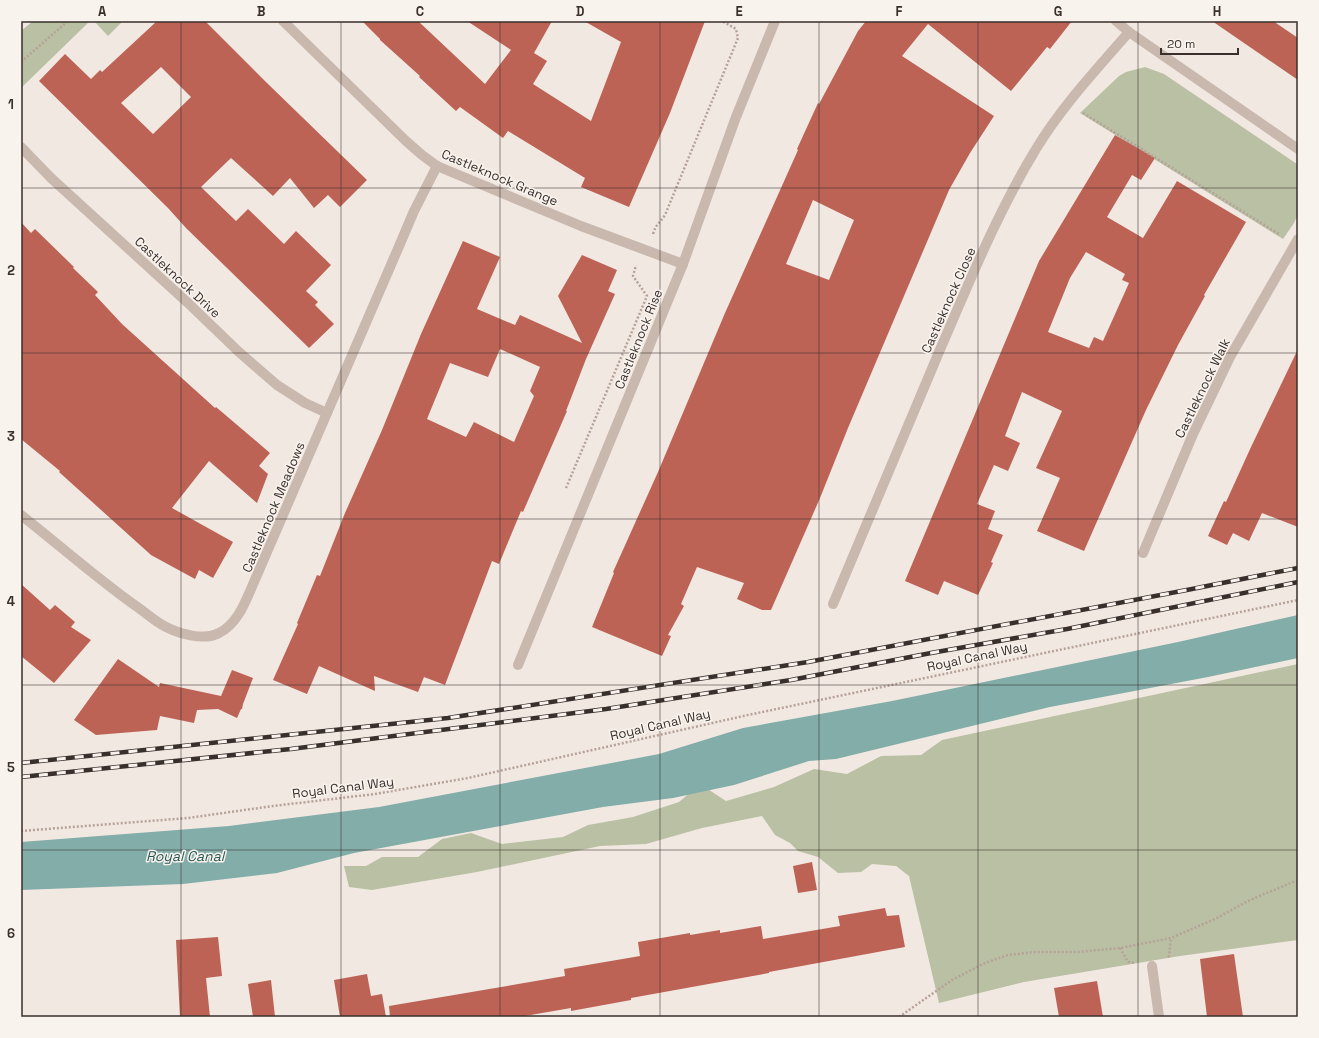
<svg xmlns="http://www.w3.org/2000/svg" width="1319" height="1038" font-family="'Space Grotesk',sans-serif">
<rect width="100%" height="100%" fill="#f2e8e2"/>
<g fill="#bac0a3">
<path d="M33,21h57l-69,67v-57z"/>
<path d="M94,21h29l-15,15z"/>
<path d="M1145,67l19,7 133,90 1,2v48l-4,9 -11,16 -203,-126 39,-37 7,-4z"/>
<path d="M1298,664v276l-118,16 -156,26 -85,21 -30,-127 -13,-10 -24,-2 -11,8 -23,1 -20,-16 -20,-6 -8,-8 -15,-8 -13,-19 -60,12 -56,16 -46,2 -123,26 -105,18 -23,-3 -5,-21h22l16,-9h36l24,-18 29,-6 31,11 61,-7 25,-12 45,-8 46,-15 21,-18 26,17 48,-14 40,-18 33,5 34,-18 40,-1 21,-15z"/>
</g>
<path fill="#83ada9" d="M1298,615v43l-90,19 -158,30 -214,52 -27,2 -75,24 -61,13 -70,9 -249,46 -77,20 -94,11 -162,6v-48l208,-16 150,-19 280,-53 84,-26 149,-27 286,-59z"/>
<g fill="#bc6356" fill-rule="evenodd">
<path d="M157,21h48l62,62 100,97 -27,27 -12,-12 -14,13 -24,-30 -17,18 -42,-38 -30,29 35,34 12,-12 36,35 12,-13 35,34 -25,26 12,11 -3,3 19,19 -25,24 -123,-120 -18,-20 -129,-127 26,-27 26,25 9,-9 2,2zM161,67l30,30 -38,37 -32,-31z"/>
<path d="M362,21h56l67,63 26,-34 -44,-29h85l-18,32 13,8 -14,23 58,37 30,-79 -37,-21h121l-35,92 -41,94 -48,-20 4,-9 -77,-47 -5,7 -43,-31 -4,4 -37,-34 1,-1 -40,-36v-1z"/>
<path d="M866,21h206l-22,28 -3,-2 -36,44 -83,-67 -26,32 92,60 -24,37 -21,37 -101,238 -28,70 -49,112h-9l-25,-11 7,-16 -47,-16 -16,37 3,2 -16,29 3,1 -9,20 -70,-29 22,-54 -1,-1 45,-100 67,-159 73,-163 -1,-1 21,-46 1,1 39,-73zM813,200l41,20 -25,60 -43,-16z"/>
<path d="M1212,21h61l25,17v42z"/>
<path d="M1115,135l40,23 -14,22 -9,-5 -25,42 36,21 34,-57 69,41 -42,73 1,1 -27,49 -32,65 -62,141 -47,-20 23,-53 -24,-10 26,-57 -40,-19 -17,44 15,7 -12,28 -14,-6 -17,39 18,7 -7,18 15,6 -12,27 2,1 -15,32 -34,-14 -6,14 -33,-14 134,-320zM1086,252l39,22 -3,6 7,3 -26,58 -9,-4 -5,11 -41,-16 22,-54z"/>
<path d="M21,222l10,11 4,-4 39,38 -1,1 25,24 -3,3 27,29 93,84 1,-1 54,46 -11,13 9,8 -11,29 -48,-42 -37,47 61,34 -20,36 -14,-8 -4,9 -44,-24 -92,-83 1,-1 -39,-32z"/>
<path d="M463,241l37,16 -23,52 38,16 5,-10 62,28 -24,-47 24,-41 35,15 -9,21 7,3 -29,65 -20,52h1l-44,101 -2,-1 -22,53 -7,-3 -47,124 -21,-8 -6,15 -44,-16 1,15 -56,-25 -12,28 -34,-14 25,-56 -1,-1 20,-48 3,1 25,-63 37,-83 39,-96zM500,349l40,18 -10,24 4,5 -20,46 -40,-20 -8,15 -39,-18 23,-56 38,14z"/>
<path d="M1298,349v178l-36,-14 -13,28 -16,-8 -6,12 -19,-9 16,-35 2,1 25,-55z"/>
<path d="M21,584l29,26 5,-5 20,17 -4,5 20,13 -37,43 -33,-27z"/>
<path d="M118,659l41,28 1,-4 61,13 11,-26 21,8 -10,26 -1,5h-1l-4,9 -19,-9 -21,1 -3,13 -34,-7 -3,14 -61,5 -22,-15z"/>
<path d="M812,862l5,28 -19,3 -5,-27z"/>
<path d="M885,908l2,8 12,-1 6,32 -136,25v1l-138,25v2l-60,11v-3l-52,9h-129l-1,-11 176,-30 -1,-7 76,-13 -2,-14 52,-9v2l30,-5v3l41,-7 2,13 77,-13 -2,-10z"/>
<path d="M218,937l4,39 -16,2 4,39h-30l-4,-77z"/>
<path d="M1234,954l9,63h-36l-7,-58z"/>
<path d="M367,974l4,22 11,-2 4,23h-46l-6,-37z"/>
<path d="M271,980l4,37h-22l-5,-33z"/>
<path d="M1097,981l6,36h-44l-5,-29z"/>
</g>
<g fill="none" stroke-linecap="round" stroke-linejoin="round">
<g stroke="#b5a299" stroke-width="2.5" stroke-dasharray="2 2" stroke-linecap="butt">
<path d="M21,62l47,-41"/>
<path d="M1083,113l196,121"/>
<path d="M653,234c3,-10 7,-11 12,-19l73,-177 -2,-9 -14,-8"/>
<path d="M566,488l81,-192 -14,-20 3,-11"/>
<path d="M21,831l167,-13 85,-12 102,-12 93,-16 280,-63 550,-115"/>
<path d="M1120,948l8,14 7,1"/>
<path d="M1168,957l1,-1 2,-18"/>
<path d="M899,1017l53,-37 33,-17 23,-8 27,-3h43l42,-4 51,-10 44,-19 35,-19 48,-20"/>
</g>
<g stroke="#c9b8ae" stroke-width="10">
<path d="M283,21l123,120 16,14 15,11 144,60 102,38"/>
<path d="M1116,21l13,11 169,117"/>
<path d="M21,147l30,31 137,125 51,49 38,33 28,18 22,10"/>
<path d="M21,515c37,29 73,61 112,89 11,7 21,17 33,23 14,7 38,14 53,6 19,-9 27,-33 35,-51l146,-338 14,-33 23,-45"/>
<path d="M1143,553l50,-119 37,-77 68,-118"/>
<path d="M833,604c36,-84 71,-168 106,-252 30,-69 58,-139 97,-203 26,-43 61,-80 93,-117"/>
<path d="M518,665l165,-401 53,-147 39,-96"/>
<path d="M1152,966l7,51"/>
</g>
<defs>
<g id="rail">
<path d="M21,763l427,-45 360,-56 384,-73 106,-21"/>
<path d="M21,777l270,-28 315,-40 185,-29 140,-27 136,-24 231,-47"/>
</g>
</defs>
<use href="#rail" stroke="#392f2c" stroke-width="4.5"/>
<use href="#rail" stroke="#f9f3ee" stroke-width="3" stroke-dasharray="9" stroke-linecap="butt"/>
</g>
<path fill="none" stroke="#392f2c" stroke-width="1" stroke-opacity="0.55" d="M181,21v996M341,21v996M500,21v996M660,21v996M819,21v996M978,21v996M1138,21v996M21,188h1277M21,353h1277M21,519h1277M21,685h1277M21,850h1277"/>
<g text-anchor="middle" stroke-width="3" stroke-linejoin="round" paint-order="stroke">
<g font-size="13" fill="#392f2c" stroke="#f9f3ee">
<text transform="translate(500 177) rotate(23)" y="5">Castleknock Grange</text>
<text transform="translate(178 277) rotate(43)" y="5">Castleknock Drive</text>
<text transform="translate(948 300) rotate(-66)" y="5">Castleknock Close</text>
<text transform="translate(638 339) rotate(-68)" y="5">Castleknock Rise</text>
<text transform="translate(1202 388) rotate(-64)" y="5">Castleknock Walk</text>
<text transform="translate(273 507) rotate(-67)" y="5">Castleknock Meadows</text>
<text transform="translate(977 656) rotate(-12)" y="5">Royal Canal Way</text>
<text transform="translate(660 724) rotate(-13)" y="5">Royal Canal Way</text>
<text transform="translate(343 787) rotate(-7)" y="5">Royal Canal Way</text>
</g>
<g font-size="14" font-style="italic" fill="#255754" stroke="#f9f3ee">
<text x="185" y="861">Royal Canal</text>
</g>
</g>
<rect width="1319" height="1038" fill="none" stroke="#f9f3ee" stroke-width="44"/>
<path d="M1161 48v6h77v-6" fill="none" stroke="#392f2c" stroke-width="2"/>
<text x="1167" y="48" font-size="12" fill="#392f2c" stroke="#f9f3ee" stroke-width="3" paint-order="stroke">20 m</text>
<rect x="22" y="22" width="1275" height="994" fill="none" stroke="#392f2c" stroke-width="1.5"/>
<g font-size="13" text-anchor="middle" font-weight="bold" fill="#392f2c">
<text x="102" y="16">A</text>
<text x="261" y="16">B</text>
<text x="420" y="16">C</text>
<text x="580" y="16">D</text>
<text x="739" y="16">E</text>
<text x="899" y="16">F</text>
<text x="1058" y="16">G</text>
<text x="1217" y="16">H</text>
<text x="11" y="109">1</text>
<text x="11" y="275">2</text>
<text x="11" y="441">3</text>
<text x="11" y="606">4</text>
<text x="11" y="772">5</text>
<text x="11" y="938">6</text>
</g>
</svg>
